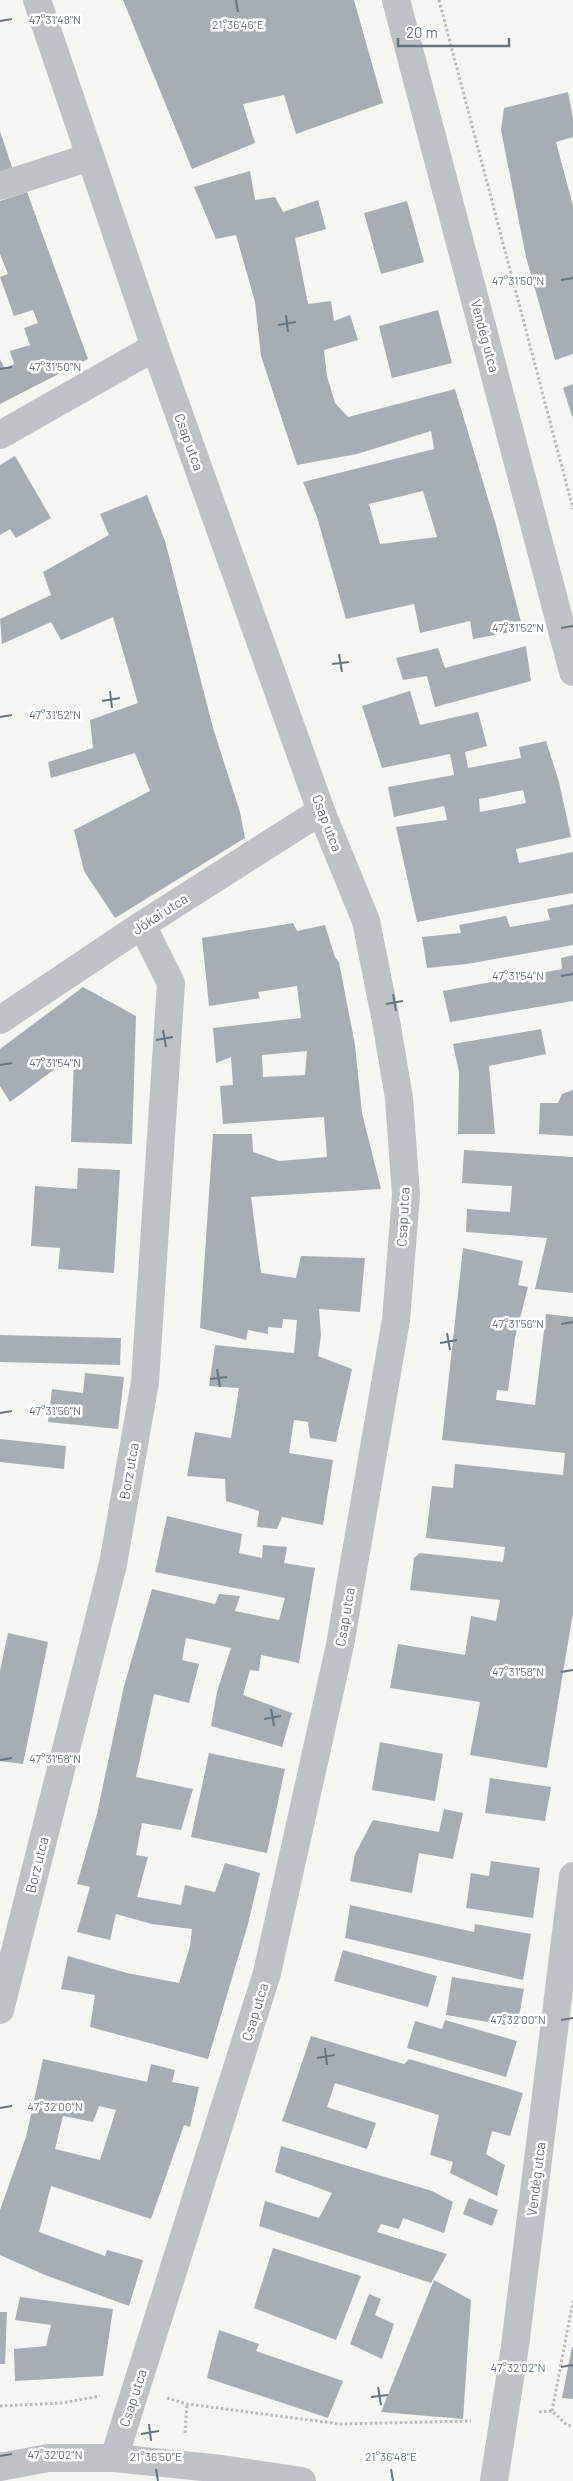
<svg xmlns="http://www.w3.org/2000/svg" width="573" height="2481" font-family="Barlow,sans-serif">
<rect width="100%" height="100%" fill="#f5f5f1"/>
<g fill="#a7aeb3" fill-rule="evenodd">
<path d="M123,0h231l29,103 -87,31 -12,-39 -41,9 12,39 -63,26z"/>
<path d="M568,92l5,27v18l-17,5 17,64v148l-18,6 -29,-103 -25,-127 3,-22z"/>
<path d="M0,131l13,39 -13,4z"/>
<path d="M250,171l5,29 20,-3 8,15 35,-12 8,29 -31,9 13,66 23,-3 3,20 16,-6 8,25 -34,10 3,26 8,27 13,14 107,-28 41,136 27,105 -50,9 -3,-18 -50,12 -6,-29 -68,15 -29,-102 -14,-35 131,-33 -3,-18 -74,23 -60,11 -36,-109 -6,-54 -19,-67 -20,4 -22,-52zM423,491l14,46 -57,7 -11,-40z"/>
<path d="M27,192l61,167 -88,45v-45l5,10 9,-5 -4,-13 20,-6 -6,-17 14,-5 -5,-13 -19,6 -14,-39 8,-3 -8,-20v-53z"/>
<path d="M407,201l17,61 -43,12 -17,-61z"/>
<path d="M438,310l14,53 -60,15 -13,-52z"/>
<path d="M573,384v35l-10,-31z"/>
<path d="M15,456l36,62 -35,20 -6,-9 -10,6v-70z"/>
<path d="M147,495l18,46 48,187 27,84 5,26 -130,80 -31,-47 -10,-41 76,-39 -15,-38 -84,25 -3,-16 45,-14 -3,-28 48,-17 -25,-86 -52,23 -10,-18 -49,22 -2,-25 51,-24 -8,-23 66,-37 -9,-21z"/>
<path d="M526,646l5,35 -96,26 -8,-31 -24,4 -7,-22 42,-10 7,20z"/>
<path d="M410,691l10,34 58,-13 9,34 -22,6 3,16 53,-10 -2,-11 27,-6 13,41 12,55 -55,12 3,14 54,-11v41l-156,29 -21,-95 51,-7 -3,-14 -50,11 -6,-30 66,-12 -4,-21 -68,14 -20,-62zM523,790l3,13 -46,9 -1,-13z"/>
<path d="M573,904v41l-106,19 -40,4 -5,-31 39,-4 -2,-8 47,-9 4,11 40,-7 -3,-11z"/>
<path d="M293,923l4,8 28,-6 10,32 4,5 16,83 7,68 19,76 -130,8 10,76 35,5 5,-22 64,2 -5,54 -41,-3 2,26 -3,21 34,13 -16,73 -26,-4 -2,-16 -14,-2 -5,33 44,7 -10,65 -41,-8 -5,12 -20,-2 2,-16 -33,-10 -1,-22 -38,-3 8,-44 36,6 8,-50 -30,-2 6,-41 79,8 3,-33 -14,-1 -1,9 -14,-1v7l-20,-4 -2,10 -46,-12 13,-194h39l1,18 26,9 48,-4 -3,-40 -101,7 -3,-38 13,-1 -2,-28 -15,6 -3,-35 88,-10 -4,-32 -39,6 2,6 -51,8 -7,-68zM307,1051l-2,24 -42,2 -1,-22z"/>
<path d="M573,955v46l-123,21 -7,-31 119,-22 -1,-11z"/>
<path d="M83,987l53,29 -4,128 -61,-2 3,-87 -64,47 -10,-16v-37z"/>
<path d="M541,1029l5,25 -57,12 6,68h-37l1,-62 -6,-28z"/>
<path d="M573,1090v46l-34,-2 1,-31h18l4,-9z"/>
<path d="M464,1150l109,7v136l-38,-4 12,-51 -81,-6 1,-23 43,3 2,-26 -50,-3z"/>
<path d="M78,1168l42,2 -6,103 -56,-4 2,-21 -29,-2 4,-60 42,3z"/>
<path d="M463,1248l60,13 -5,24 10,2 -13,51 -7,53 -11,-1 -1,10 39,5 11,-91 27,3v296l-26,155 -77,-13 10,-53 -90,-14 8,-44 67,11 6,-39 25,5 4,-21 -90,-10 4,-32 6,-5 83,9 2,-15 -79,-9 6,-52 21,2 2,-24 108,11 2,-22 -123,-13z"/>
<path d="M0,1335l121,3 -1,27 -120,-3z"/>
<path d="M85,1373l39,4 -6,52 -70,-7 4,-33 31,4z"/>
<path d="M0,1439l66,7 -2,23 -64,-7z"/>
<path d="M167,1516l75,18 -3,19 23,5 1,-13 24,2 -3,16 31,5 -16,95 -38,-8 -2,16 -9,-1 -7,25 49,18 -10,34 -71,-21 6,-34 14,-44 -45,-10 -4,22 17,4 -10,39 -35,-9 -18,83 57,12 -12,41 -39,-7 -6,32 12,2 -11,40 44,8 4,-20 30,7 10,-29 35,10 -12,51 -40,135 -118,-32 5,-32 -34,-6 7,-33 59,17 52,10 11,-37 2,-17 -40,-5 -36,-10 -6,26 -33,-8 13,-45 -13,-3 20,-70 27,-128 28,-97 63,15 4,-10 21,2 -5,15 44,9 6,-22 -130,-26z"/>
<path d="M8,1633l40,9 -25,122 -23,-3v-90z"/>
<path d="M380,1742l63,12 -8,47 -63,-11z"/>
<path d="M209,1753l76,16 -18,84 -76,-16z"/>
<path d="M490,1778l61,9 -6,34 -60,-8z"/>
<path d="M444,1809l19,4 -10,46 -34,-6 -7,40 -62,-12 5,-27 18,-34 66,12z"/>
<path d="M491,1861l49,7 -7,50 -67,-10 5,-35 18,3z"/>
<path d="M350,1905l124,27 1,-8 56,10 -8,46 -178,-42z"/>
<path d="M343,1950l94,26 -9,31 -94,-26z"/>
<path d="M452,1977l72,12 -7,38 -71,-12z"/>
<path d="M445,2020l72,21 -11,36 -99,-29 8,-27 27,8z"/>
<path d="M311,2036l93,28 5,-5 114,34 -13,43 -18,-5 -6,23 19,11 -8,31 -47,-23 3,-11 -23,-7 9,-40 -104,-32 -8,24 49,16 -9,26 -85,-28z"/>
<path d="M43,2059l104,23 4,-18 24,6 -3,12 27,5 -9,40 -6,-2 -33,94 -100,-33 -12,46 66,24 2,-6 36,10 -14,46 -84,-31 -45,-20v-45l26,-73zM99,2106l17,4 -16,50 -45,-11 8,-33 30,6z"/>
<path d="M281,2146l151,45 21,11 -9,31 -41,-15 -4,11 -18,-5 -4,8 70,22 -16,29 -172,-57 6,-25 54,17 13,-25 -57,-21z"/>
<path d="M469,2198l29,12 -6,16 -29,-12z"/>
<path d="M273,2248l88,28 -25,64 -82,-32z"/>
<path d="M434,2280l37,20 -8,119 -82,-7z"/>
<path d="M369,2294l12,5 -6,16 19,9 -12,35 -32,-15z"/>
<path d="M20,2297l93,12 -10,67 -88,5 -1,-32 32,-3 5,-21 -36,-5z"/>
<path d="M0,2312h7l-2,52h-5z"/>
<path d="M219,2330l40,14 -3,7 87,30 -15,37 -121,-40z"/>
<path d="M572,2347h1v52l-11,-1z"/>
</g>
<g fill="none" stroke-linecap="round" stroke-linejoin="round">
<g stroke="#b8bbbd" stroke-width="3" stroke-dasharray="2.5 2.5" stroke-linecap="butt">
<path d="M439,0l134,509"/>
<path d="M167,2398l20,6 153,20 131,-3"/>
<path d="M0,2406l62,-3 38,-7"/>
<path d="M552,2411l21,-110"/>
<path d="M539,2412l13,-1 15,14 6,1"/>
<path d="M185,2433l2,-29"/>
</g>
<g stroke="#bec2c5" stroke-width="28">
<path d="M37,0l118,347 166,464 45,110 20,100 13,77 7,97 -10,125 -56,325 -73,328 -153,485"/>
<path d="M396,0l177,672"/>
<path d="M0,186l90,-29"/>
<path d="M0,435l155,-88"/>
<path d="M0,1020l142,-95 179,-114"/>
<path d="M0,2010l113,-446 32,-182 26,-399 -29,-58"/>
<path d="M0,2467l48,-9h66l108,11 80,12"/>
<path d="M494,2481l21,-135 58,-470"/>
</g>
</g>
<path fill="none" stroke="#657481" stroke-width="2" d="M236,0l2,12M0,21l12,-2M561,280l12,-2M286,315l2,17M278,325l18,-3M0,369l12,-2M561,628l12,-2M339,654l3,18M332,664l17,-2M110,691l2,17M102,701l18,-3M0,717l12,-2M561,976l12,-2M393,994l3,17M386,1004l17,-3M163,1030l3,17M156,1040l17,-3M0,1065l12,-2M561,1324l12,-2M447,1333l3,17M440,1343l17,-3M217,1369l3,18M210,1379l17,-2M0,1413l12,-2M561,1672l12,-2M271,1709l3,17M264,1719l17,-3M0,1760l12,-2M561,2020l12,-2M325,2048l2,17M317,2058l18,-3M0,2108l12,-2M561,2367l12,-2M378,2387l3,18M371,2397l17,-2M149,2424l2,17M141,2434l18,-3M0,2456l12,-2M156,2469l2,12M391,2469l2,12"/>
<g text-anchor="middle" stroke-width="5" stroke-linejoin="round" paint-order="stroke">
<g font-size="14" fill="#657481" stroke="#fff">
<text transform="translate(485 336) rotate(75)" y="5">Vendég utca</text>
<text transform="translate(189 442) rotate(70)" y="5">Csap utca</text>
<text transform="translate(327 823) rotate(69)" y="5">Csap utca</text>
<text transform="translate(160 914) rotate(-33)" y="5">Jókai utca</text>
<text transform="translate(403 1217) rotate(-87)" y="5">Csap utca</text>
<text transform="translate(129 1471) rotate(-80)" y="5">Borz utca</text>
<text transform="translate(345 1617) rotate(-80)" y="5">Csap utca</text>
<text transform="translate(37 1865) rotate(-76)" y="5">Borz utca</text>
<text transform="translate(255 2012) rotate(-73)" y="5">Csap utca</text>
<text transform="translate(536 2179) rotate(-83)" y="5">Vendég utca</text>
<text transform="translate(133 2398) rotate(-72)" y="5">Csap utca</text>
</g>
</g>
<g font-size="12" text-anchor="middle" fill="#657481" stroke="#fff" stroke-width="5" stroke-linejoin="round" paint-order="stroke">
<text x="55" y="24">47°31'48"N</text>
<text x="238" y="29">21°36'46"E</text>
<text x="518" y="285">47°31'50"N</text>
<text x="55" y="371">47°31'50"N</text>
<text x="518" y="632">47°31'52"N</text>
<text x="55" y="719">47°31'52"N</text>
<text x="518" y="980">47°31'54"N</text>
<text x="55" y="1067">47°31'54"N</text>
<text x="518" y="1328">47°31'56"N</text>
<text x="55" y="1415">47°31'56"N</text>
<text x="518" y="1676">47°31'58"N</text>
<text x="55" y="1763">47°31'58"N</text>
<text x="518" y="2024">47°32'00"N</text>
<text x="55" y="2111">47°32'00"N</text>
<text x="518" y="2372">47°32'02"N</text>
<text x="55" y="2459">47°32'02"N</text>
<text x="156" y="2461">21°36'50"E</text>
<text x="391" y="2461">21°36'48"E</text>
</g>
<path d="M398 38v8h111v-8" fill="none" stroke="#657481" stroke-width="2.5"/>
<text x="406" y="38" font-size="15" fill="#657481" stroke="#ffffff" stroke-width="4" paint-order="stroke">20 m</text>
</svg>
